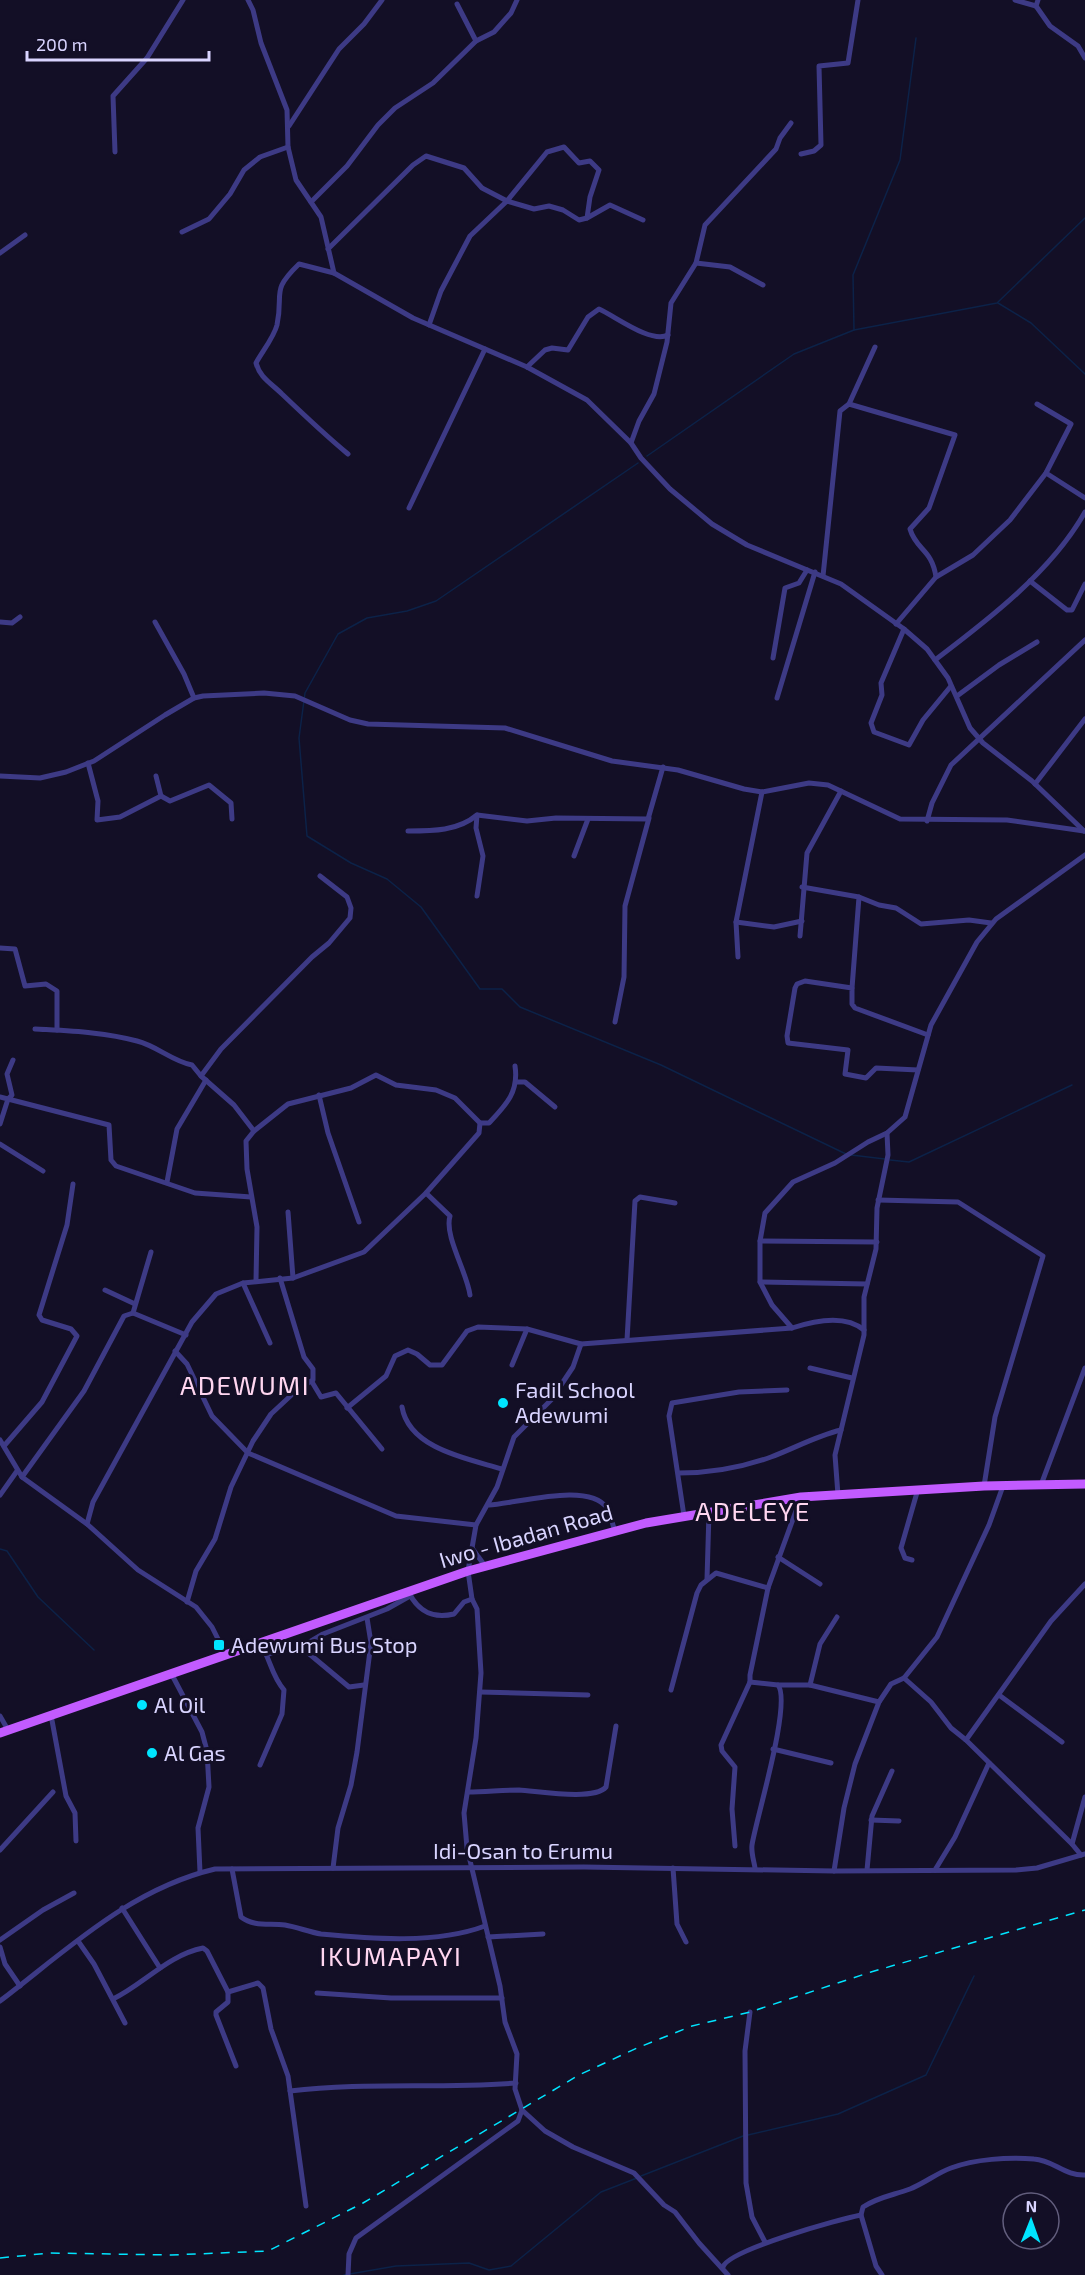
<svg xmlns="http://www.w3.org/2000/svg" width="1085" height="2275" font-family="'Exo 2',sans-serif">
<rect width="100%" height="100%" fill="#130f26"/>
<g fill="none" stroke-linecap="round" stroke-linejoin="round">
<g stroke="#0c2248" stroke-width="1.5">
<path d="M998,303l33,20 54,51"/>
<path d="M854,330l-1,-55 47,-115 16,-122"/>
<path d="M647,456l147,-102 60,-24 143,-27 88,-85"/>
<path d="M638,463l-202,138 -29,10 -40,7 -29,16 -33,59 -6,45 8,98 44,27 36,16 34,28 59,82h22l18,18 141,58 185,89"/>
<path d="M851,1155l34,4"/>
<path d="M890,1160l19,2 163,-77"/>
<path d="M0,1549l7,2 31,46 56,53"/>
<path d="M748,2135l90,-21 88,-39 48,-99"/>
<path d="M641,2176l102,-40"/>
<path d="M344,2275l52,-9 73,-3 20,7 22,-4 90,-74 36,-14"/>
</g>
<g stroke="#3d3a85" stroke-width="5">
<path d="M248,0l5,10 8,33 26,67 1,37 8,33 25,37 13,56 79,45 114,49 60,33 44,43 10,15 29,31 42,35 35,21 94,39 63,45 23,20 21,29 22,50 13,15 49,38 52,50"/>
<path d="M1015,0l21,6"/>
<path d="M1038,0l-2,6 14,20 28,20 7,12"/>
<path d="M457,4l19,37"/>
<path d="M289,126l50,-77 25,-25 18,-24"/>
<path d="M115,152l-2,-56 34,-38 36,-58"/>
<path d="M801,154l13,-3 7,-6 -2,-79 29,-3 10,-63"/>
<path d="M311,202l36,-36 31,-41 17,-17 38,-25 43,-42 18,-9 17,-19 6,-13"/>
<path d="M587,218l23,-13 33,15"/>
<path d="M182,232l27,-13 21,-25 14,-24 16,-13 28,-10"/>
<path d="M328,249l85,-84 13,-9 38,12 18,20 25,13 27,8 15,-3 14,4 16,10 8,-2 3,-21 9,-27 -9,-9 -11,2 -15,-16 -17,5 -40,49 -37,35 -29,55 -12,34"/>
<path d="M0,253l25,-18"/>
<path d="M696,263l34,4 33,18"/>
<path d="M334,273l-35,-9c-29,28 -15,28 -22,61 -3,12 -15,27 -21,38 4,15 15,20 26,31 22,21 43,41 66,60"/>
<path d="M527,367l18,-17 7,-2 16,2 20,-33 11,-8c16,7 52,35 69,26"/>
<path d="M849,404l26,-57"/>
<path d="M631,443l8,-22 15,-27 13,-52 4,-39 25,-40 9,-38 71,-76 4,-11 11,-15"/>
<path d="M1046,473l39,25"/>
<path d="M409,508l76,-159"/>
<path d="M823,576l17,-165 9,-7 106,31 -26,73 -19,21c6,21 22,20 26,48"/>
<path d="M1030,581l37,29h5l13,-26"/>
<path d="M0,622l12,1 8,-6"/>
<path d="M155,622l29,52 10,24"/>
<path d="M896,624l40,-47 37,-22 37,-35 36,-47 25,-49 -34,-20"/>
<path d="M904,629l-23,54 1,12 -11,28 3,9 35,13 14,-25 28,-34"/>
<path d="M773,658l12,-70 14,-5 8,-13"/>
<path d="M935,660c53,-40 117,-89 150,-148"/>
<path d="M957,696l42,-31 38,-23"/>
<path d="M777,698l38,-126"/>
<path d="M88,763l10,38 -1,19 23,-3 41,-21 -5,-20"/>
<path d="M0,776l40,2 26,-6 28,-11 71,-46 29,-17 9,-2 61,-3 31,3 55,24 18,4 137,4 107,33 66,9 66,19 18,3 47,-9 19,2 72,34 107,1 77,11"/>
<path d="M1035,784l50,-65"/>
<path d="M161,796l9,5 39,-16 22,18 1,16"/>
<path d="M477,815l-1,13 7,28 -6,40"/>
<path d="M927,821l5,-18 19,-38 134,-125"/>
<path d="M408,831c25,0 50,0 69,-16l50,6 29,-3 92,1 15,-52"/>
<path d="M574,856l14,-37"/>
<path d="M802,887l57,10 -7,91"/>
<path d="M859,897l20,8 17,3 25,16 48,-4 22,3"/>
<path d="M736,922l38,5 28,-6"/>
<path d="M800,936l7,-83 34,-62"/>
<path d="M0,948l15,1 10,37 21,-2 11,7v39"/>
<path d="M738,957l-2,-35 26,-130"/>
<path d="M615,1022l9,-45 1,-71 24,-88"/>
<path d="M35,1029c35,2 69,3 102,12 20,5 35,20 55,24l9,11"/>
<path d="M13,1060l-6,14 5,21 -4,4 101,26 2,35 5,6 79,27 56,4"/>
<path d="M918,1070l-42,-2 -10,10 -21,-4 3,-24 -60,-7 -1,-7 8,-48 2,-4 8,-3 47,7v16l3,4 73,27"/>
<path d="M517,1082h8l30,25"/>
<path d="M319,1095l9,38 31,89"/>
<path d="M0,1097l8,2 -8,25"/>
<path d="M480,1123h9c17,-18 30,-31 26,-57"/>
<path d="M254,1131l-20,-26 -33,-29 20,-27 91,-92 17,-14 21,-25 1,-10 -4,-11 -27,-21"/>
<path d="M0,1144l43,27"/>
<path d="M167,1182l10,-53 29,-49"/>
<path d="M426,1193l24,23c-6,20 17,56 20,79"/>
<path d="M878,1200l80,2 85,54 -48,161 -11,69"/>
<path d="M288,1212l5,66"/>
<path d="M760,1241l117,1"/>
<path d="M760,1282l107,2"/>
<path d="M243,1283l27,60"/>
<path d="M105,1290l30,14"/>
<path d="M133,1313l18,-61"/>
<path d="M864,1330c-19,-16 -51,-9 -72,-2l-20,-23 -12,-23v-41l5,-28 28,-31 42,-19 33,-21 19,-9 18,-16 26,-92 46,-83 19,-23 89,-64"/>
<path d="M627,1340l8,-139 5,-4 35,6"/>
<path d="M581,1344l-8,23 -22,33 -37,37 -17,50 -21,38 -8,46 4,28 5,10 4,64 -5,65 -12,75 3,35 33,138 5,36 12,32 -2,35 7,21 23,21 28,16 61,26 30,32 11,7 24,31 29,32"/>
<path d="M175,1351l12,13 25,52 36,37 148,63 80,9"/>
<path d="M512,1365l15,-36"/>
<path d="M810,1368l42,10"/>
<path d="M312,1382l9,15 15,-4 46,56"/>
<path d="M402,1407c7,42 67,52 100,62"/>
<path d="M347,1408l39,-32 9,-20 13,-6 9,4 13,11h12l25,-34 11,-4 49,2 54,15 211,-16"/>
<path d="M0,1440l22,37 65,47 51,46 58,37 16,20 14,28"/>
<path d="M4,1446l38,-44 35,-66 -6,-7 -29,-9 -3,-5 28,-90 6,-41"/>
<path d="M679,1473c32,0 61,-5 92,-16 24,-9 45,-21 70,-27"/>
<path d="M22,1477l62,-86 40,-75 9,-3 53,22"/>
<path d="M1041,1485l44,-117"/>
<path d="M0,1495l17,-24"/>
<path d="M838,1495l-3,-40 29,-120v-38l12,-48 1,-41 11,-53 -1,-22"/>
<path d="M489,1505c27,-1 100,-24 118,3 4,6 5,16 8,23"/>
<path d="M684,1516l-15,-100 3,-13 67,-11 48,-2"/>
<path d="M87,1524l6,-22 99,-180 24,-28 27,-11 50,-5 71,-26 62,-59 53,-60 1,-10 -25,-25 -19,-8 -40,-5 -20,-10 -25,13 -63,16 -34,27 -8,10 1,28 10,58 -1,54"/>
<path d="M472,1548l13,18"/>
<path d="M778,1557l42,27"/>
<path d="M912,1560l-7,-2 -4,-10 17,-59"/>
<path d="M707,1579l2,-67"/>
<path d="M409,1593c10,19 24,26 45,21l10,-12 8,-3"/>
<path d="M187,1602l9,-31 19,-32 16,-52 22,-46 18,-27 28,-26 14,-8v-11l-9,-12 -24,-79"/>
<path d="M301,1647l48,40 15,-2"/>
<path d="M268,1654l33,-7 22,-13 64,-25 23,-13"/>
<path d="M171,1673l31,59 5,19 2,36 -11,41 2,44"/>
<path d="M904,1678l27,24 20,26 15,12 106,104"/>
<path d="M778,1685h32l69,17"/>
<path d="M810,1685l10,-41 17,-27"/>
<path d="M671,1690l26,-97 4,-8 15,-12 52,15"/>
<path d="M480,1692l108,3"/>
<path d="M999,1695l63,47"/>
<path d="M51,1715l15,81 9,17 1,28"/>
<path d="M0,1716l8,14"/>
<path d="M966,1740l85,-119 34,-37"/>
<path d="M773,1749l58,14"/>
<path d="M260,1765l22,-51 2,-24c-13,-15 -13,-30 -24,-47"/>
<path d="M468,1792c17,0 34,-2 51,-2 19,1 75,11 87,-3l10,-61"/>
<path d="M871,1820l28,1"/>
<path d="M735,1846l-3,-37 3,-42 -13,-16 -1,-6 29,-63"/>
<path d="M0,1850l53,-58"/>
<path d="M1081,1855l-9,-11 13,-47"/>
<path d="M333,1868l5,-40 13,-43 6,-33 14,-109 -4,-25"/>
<path d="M673,1868l4,56 9,18"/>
<path d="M755,1868c-1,-7 -4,-15 -3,-23 4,-26 40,-142 26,-160l-28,-3v-7l18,-87 33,-91"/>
<path d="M232,1869l9,48c13,10 28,6 44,8 12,2 24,7 36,9 51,5 116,10 164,-8"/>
<path d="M867,1870l5,-54 20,-45"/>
<path d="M935,1870l20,-33 34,-74"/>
<path d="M834,1871l10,-63 11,-44 24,-62 12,-18 13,-6 33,-41 52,-112 14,-39"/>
<path d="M122,1908l38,60"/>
<path d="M488,1937l55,-3"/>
<path d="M0,1940l43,-30 31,-17"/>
<path d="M78,1941l16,23 31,59"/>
<path d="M0,1947l5,17 15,22"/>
<path d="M228,1992l30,-9 5,5 8,41 17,47 18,130"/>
<path d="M317,1993l74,5h111"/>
<path d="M113,1999c31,-15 55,-44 90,-51l4,3 21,41v10l-12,10v3l20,51"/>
<path d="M0,2001c67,-51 130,-112 215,-132l369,-2 250,4 182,-1 21,-2 48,-14"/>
<path d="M750,2012l-5,39 1,132 6,34 13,25"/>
<path d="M290,2091c75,-9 150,-2 226,-8"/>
<path d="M723,2267c5,-17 117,-48 138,-52"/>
<path d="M348,2275l1,-21 7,-16 162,-117 4,-11"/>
<path d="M882,2275l-6,-9 -15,-51 2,-8c15,-10 31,-12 47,-18 15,-6 27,-16 41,-21 24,-9 57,-11 83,-9 19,1 31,17 51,16"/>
</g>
<path stroke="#c25bff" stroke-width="9" d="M0,1733l468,-162 178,-48 155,-26 183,-11 101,-2"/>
<path stroke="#00e5ff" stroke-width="1.5" stroke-dasharray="9 8" stroke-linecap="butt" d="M0,2258l50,-5 121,2 97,-4 95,-48 216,-128 58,-27 55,-22 58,-14 121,-40 214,-62"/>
</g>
<g fill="#00e5ff" stroke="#130f26" stroke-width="2">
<circle cx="503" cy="1403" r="6"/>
<rect x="213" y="1639" width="12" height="12" rx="3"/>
<circle cx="142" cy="1705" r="6"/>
<circle cx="152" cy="1753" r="6"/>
</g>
<g text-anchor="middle" stroke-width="6" stroke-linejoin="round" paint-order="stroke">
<g font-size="22" fill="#d9d4ff" stroke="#130f26" text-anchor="start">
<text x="515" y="1398">Fadil School<tspan x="515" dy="25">Adewumi</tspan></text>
<text x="231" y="1653">Adewumi Bus Stop</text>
<text x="154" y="1713">Al Oil</text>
<text x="164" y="1761">Al Gas</text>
</g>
<g font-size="22" fill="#d9d4ff" stroke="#130f26">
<text transform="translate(526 1536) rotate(-16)" y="8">Iwo - Ibadan Road</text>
<text x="523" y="1859">Idi-Osan to Erumu</text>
</g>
<g font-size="26" letter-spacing="1.5" fill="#ffd6f0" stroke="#130f26">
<text x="245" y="1395">ADEWUMI</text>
<text x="753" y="1521">ADELEYE</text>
<text x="391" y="1966">IKUMAPAYI</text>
</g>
</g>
<g transform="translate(1031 2221) rotate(1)"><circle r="28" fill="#130f26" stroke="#625e7d" stroke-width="1.5"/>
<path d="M0-4.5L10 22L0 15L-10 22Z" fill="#00e5ff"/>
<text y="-9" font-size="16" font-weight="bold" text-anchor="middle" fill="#d9d4ff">N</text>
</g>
<path d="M27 51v9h182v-9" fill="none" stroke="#d9d4ff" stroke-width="3"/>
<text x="36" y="51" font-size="18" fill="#d9d4ff" stroke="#130f26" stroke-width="4.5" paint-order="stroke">200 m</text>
</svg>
